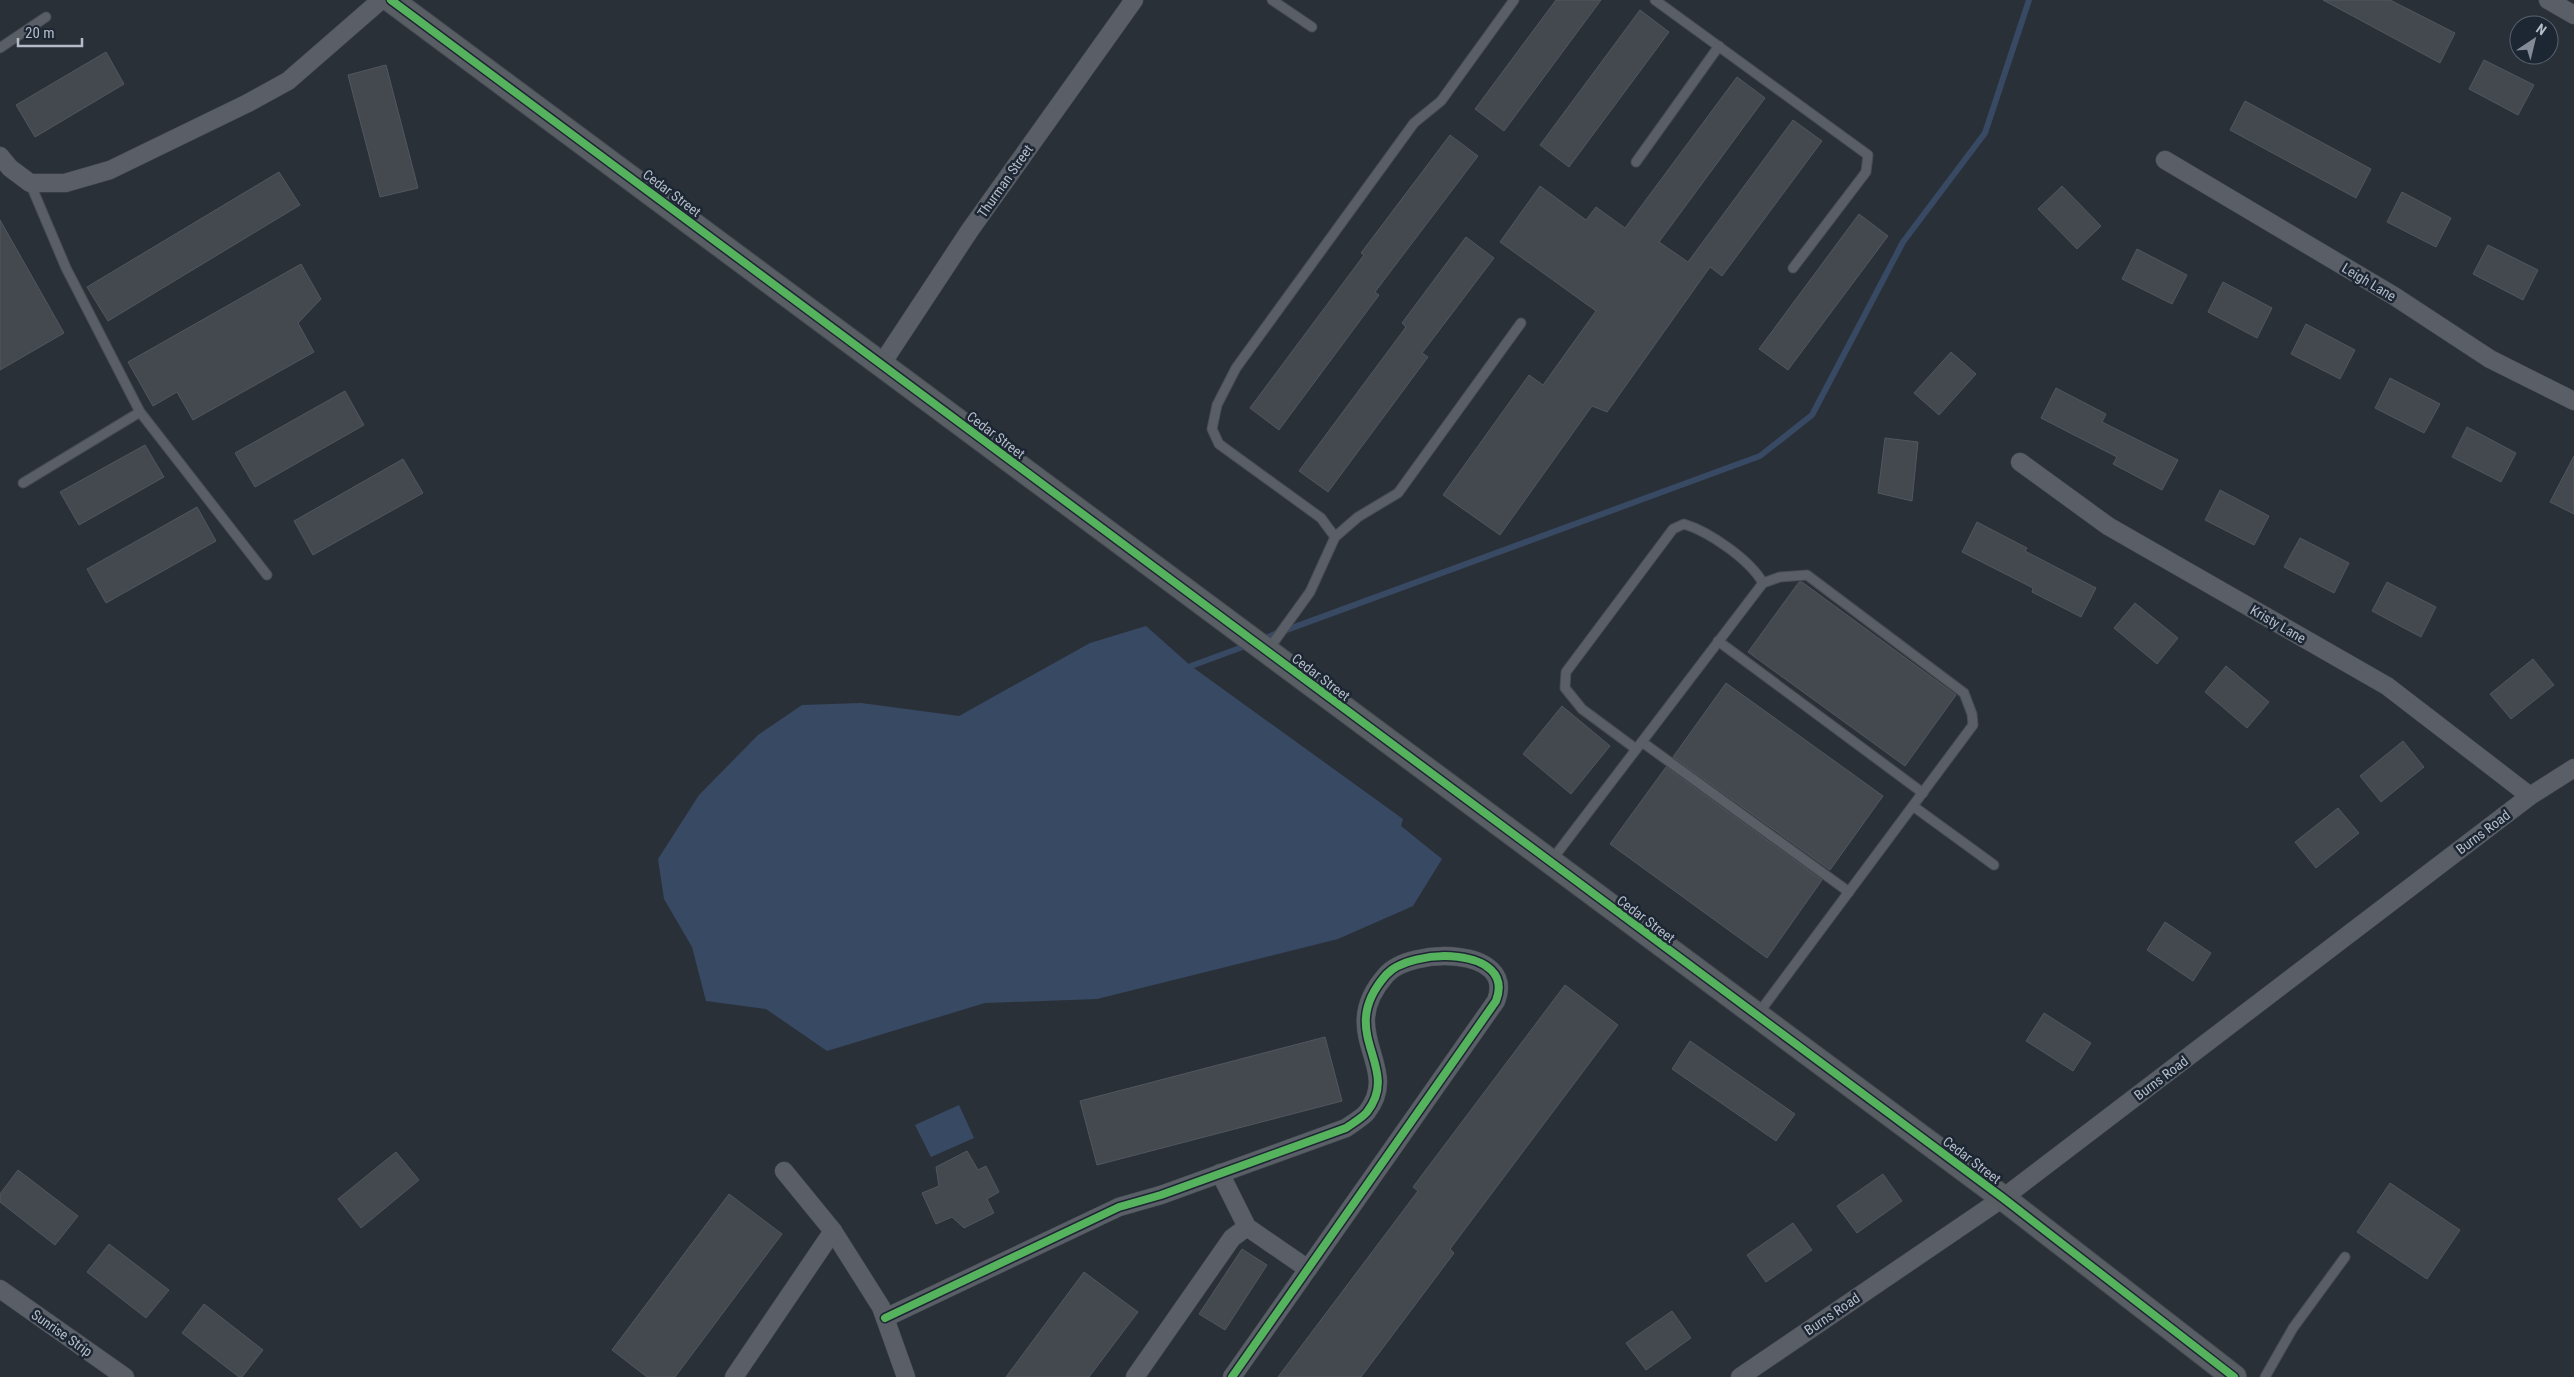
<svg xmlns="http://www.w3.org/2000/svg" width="2574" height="1377" font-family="'Roboto Condensed',sans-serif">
<rect width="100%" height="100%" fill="#2a3038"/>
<g fill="#384963">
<path d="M1146,626l45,40 212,153 -2,7 41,33 -29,47 -75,33 -241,60 -112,4 -158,48 -61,-42 -60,-8 -14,-54 -28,-48 -6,-40 41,-64 59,-60 44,-30 59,-2 98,13 131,-73z"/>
<path d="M959,1105l15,33 -43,19 -16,-32z"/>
</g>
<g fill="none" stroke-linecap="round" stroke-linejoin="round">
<g stroke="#384963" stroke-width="6">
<path d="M1262,639l498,-183 52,-41 91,-173 82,-109 44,-133"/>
<path d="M1191,666l57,-21"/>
</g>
</g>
<g fill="#444950" stroke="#52575f">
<path d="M1556,0h45l-97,131 -29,-22z"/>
<path d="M2323,0h67l65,33 -15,30z"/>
<path d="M1640,10l29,22 -100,135 -29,-22z"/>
<path d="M106,52l18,32 -89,53 -19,-32z"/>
<path d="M2484,60l50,25 -16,30 -49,-26z"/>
<path d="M386,65l32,123 -38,9 -32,-122z"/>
<path d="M1737,77l28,21 -106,144 29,20 105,-142 29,21 -100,135 -12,-9 -103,145 -15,-6 -92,129 -57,-40 86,-120 14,10 53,-74 -96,-69 40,-56 46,34 10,-13 29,21z"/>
<path d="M2245,101l126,68 -15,29 -126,-68z"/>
<path d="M1450,135l28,21 -103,136 4,3 -100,135 -29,-22 114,-153 -3,-2z"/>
<path d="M279,172l21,33 -192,116 -21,-34z"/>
<path d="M2062,186l39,40 -24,23 -39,-40z"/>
<path d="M2402,192l49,26 -15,29 -49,-25z"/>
<path d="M1859,214l29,22 -100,134 -29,-21z"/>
<path d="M0,220l64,113 -64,37z"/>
<path d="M1466,237l28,21 -72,95 6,4 -100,135 -29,-21 107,-144 -4,-4z"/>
<path d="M2488,245l50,25 -15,30 -50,-26z"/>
<path d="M2137,249l50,26 -15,29 -50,-25z"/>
<path d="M301,264l20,35 -23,24 16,29 -121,68 -16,-28 -24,14 -25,-44z"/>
<path d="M2223,282l49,26 -15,30 -49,-26z"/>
<path d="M2306,324l49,26 -15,29 -49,-25z"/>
<path d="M1951,352l25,22 -37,41 -25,-22z"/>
<path d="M2390,378l50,26 -16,29 -49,-25z"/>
<path d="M2056,388l50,26 -4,8 76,38 -16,30 -49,-26 4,-7 -76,-39z"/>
<path d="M345,391l19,34 -109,62 -20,-34z"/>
<path d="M2467,427l49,26 -15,29 -49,-25z"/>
<path d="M1885,438l33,4 -6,59 -34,-8z"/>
<path d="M145,445l19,32 -85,48 -19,-33z"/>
<path d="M2574,456v58l-24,-12z"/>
<path d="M403,459l20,34 -110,62 -19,-34z"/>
<path d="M2220,490l49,26 -15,29 -49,-25z"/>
<path d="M197,507l19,34 -110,62 -19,-34z"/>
<path d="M1977,522l50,26 -2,3 71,37 -15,29 -49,-25 1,-4 -71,-36z"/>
<path d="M2300,538l49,25 -15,30 -50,-26z"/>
<path d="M1799,582h3l154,113 -51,71 -157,-114z"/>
<path d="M2387,582l49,25 -15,30 -49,-26z"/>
<path d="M2135,603l43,35 -21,26 -43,-36z"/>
<path d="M2533,659l21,26 -43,34 -21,-25z"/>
<path d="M2226,666l43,36 -22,26 -42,-36z"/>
<path d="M1726,683l157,113 -53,74 -157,-113z"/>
<path d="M1562,706l48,40 -39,48 -48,-40z"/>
<path d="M2403,741l21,26 -43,35 -21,-26z"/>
<path d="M1666,767l156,113 -55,78 -157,-114z"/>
<path d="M2338,808l21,25 -43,35 -21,-26z"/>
<path d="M2165,922l46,31 -18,28 -46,-31z"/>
<path d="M1565,985l53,40 -168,224 4,4 -93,124h-83l140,-186 -5,-4z"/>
<path d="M2044,1013l47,30 -18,28 -47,-30z"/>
<path d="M1325,1037l17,64 -245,64 -17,-64z"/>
<path d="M1690,1041l105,73 -19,27 -104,-72z"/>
<path d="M967,1151l11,19 8,-4 13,26 -12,7 7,14 -30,15 -12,-11 -16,7 -14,-31 17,-7 -3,-19z"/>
<path d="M396,1152l23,28 -58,48 -23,-29z"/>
<path d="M18,1170l60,46 -23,29 -55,-43v-8z"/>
<path d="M1883,1174l19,27 -45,32 -20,-27z"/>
<path d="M2390,1183l70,47 -33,49 -70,-47z"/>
<path d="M729,1194l53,40 -107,143h-28l-35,-27z"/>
<path d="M1793,1223l19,27 -46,32 -19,-27z"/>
<path d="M109,1244l60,46 -23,28 -59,-46z"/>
<path d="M1242,1249l25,16 -42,65 -26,-16z"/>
<path d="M1084,1272l54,40 -49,65h-83z"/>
<path d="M204,1304l59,46 -21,27h-3l-57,-44z"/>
<path d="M1672,1311l19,27 -45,32 -20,-27z"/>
</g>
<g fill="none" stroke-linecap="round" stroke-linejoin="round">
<defs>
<g id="lane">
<path d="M1272,0l40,27"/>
<path d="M1655,0l213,155 -2,17 -73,96"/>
<path d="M0,48l46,-31"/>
<path d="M1636,162l83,-116"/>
<path d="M30,183l36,85 74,144 127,163"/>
<path d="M23,483l117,-71"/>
<path d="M1335,537l23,-20 40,-24 123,-170"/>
<path d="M1718,641l205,152"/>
<path d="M1268,650l42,-58 25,-55 -14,-19 -102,-74 -7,-15 5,-24 19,-37 178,-245 27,-22 73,-101"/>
<path d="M1642,742l207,150"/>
<path d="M1636,749l-54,-40 -17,-21 1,-16 107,-143 11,-5c26,8 66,36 79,59"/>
<path d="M1913,806l81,59"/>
<path d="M1551,861l212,-278 17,-6 27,-2 157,118 8,21 1,11 -215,289"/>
<path d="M2265,1377l28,-49 52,-71"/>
</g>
<g id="street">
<path d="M2548,0l26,15"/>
<path d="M0,156l10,12 20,15h35l45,-13 138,-67 40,-22 93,-81"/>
<path d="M2165,160l229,136 96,63 84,42"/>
<path d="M881,365l89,-135 164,-230"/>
<path d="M2020,462l88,64 279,160 143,110"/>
<path d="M784,1171l49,60 48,76 25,70"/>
<path d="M1220,1173l27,54 61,42"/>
<path d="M0,1289l125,88"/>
<path d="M885,1318l234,-111 42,-12 185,-67c7,-5 16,-10 21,-16 36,-46 -33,-78 19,-137 24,-28 131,-29 110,26l-264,376"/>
<path d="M734,1377l99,-146"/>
<path d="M1135,1377l97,-139 15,-11"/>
<path d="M1740,1377l263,-179 527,-402 44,-28"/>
</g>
<path id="secondary" d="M391,0l1612,1198 231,179"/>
</defs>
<use href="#lane" stroke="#484c53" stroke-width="11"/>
<use href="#street" stroke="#484c53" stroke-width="19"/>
<use href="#secondary" stroke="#484c53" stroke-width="26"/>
<use href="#lane" stroke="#5a5e66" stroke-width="9"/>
<use href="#street" stroke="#5a5e66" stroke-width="18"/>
<use href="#secondary" stroke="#595d64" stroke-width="24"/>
<defs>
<g id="cycleway">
<path d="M391,0l1612,1198 231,179"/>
<path d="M885,1318l234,-111 42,-12 185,-67c7,-5 16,-10 21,-16 36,-46 -33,-78 19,-137 24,-28 131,-29 110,26l-264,376"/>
</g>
</defs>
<use href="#cycleway" stroke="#1d2633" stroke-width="11"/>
<use href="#cycleway" stroke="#56b35d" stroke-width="8"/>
</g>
<g text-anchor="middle" stroke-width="5" stroke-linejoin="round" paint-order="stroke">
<g font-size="14" fill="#b4bcc9" stroke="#1d2633">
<text transform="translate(1005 181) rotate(-55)" y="5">Thurman Street</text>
<text transform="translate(672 193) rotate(37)" y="5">Cedar Street</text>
<text transform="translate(2369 282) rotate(31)" y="5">Leigh Lane</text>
<text transform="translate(996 435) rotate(37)" y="5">Cedar Street</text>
<text transform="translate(2278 624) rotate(30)" y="5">Kristy Lane</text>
<text transform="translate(1321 677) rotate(37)" y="5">Cedar Street</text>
<text transform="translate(2483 832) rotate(-37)" y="5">Burns Road</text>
<text transform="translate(1646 919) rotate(37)" y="5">Cedar Street</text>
<text transform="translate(2161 1078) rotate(-37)" y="5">Burns Road</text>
<text transform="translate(1972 1160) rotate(37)" y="5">Cedar Street</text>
<text transform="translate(1832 1314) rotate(-34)" y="5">Burns Road</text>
<text transform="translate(62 1333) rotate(35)" y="5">Sunrise Strip</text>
</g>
</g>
<g transform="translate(2534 40) rotate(35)"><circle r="24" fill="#1d2633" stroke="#59626f"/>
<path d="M0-4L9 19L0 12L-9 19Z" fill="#848b96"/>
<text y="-8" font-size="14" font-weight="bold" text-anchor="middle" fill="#b4bcc9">N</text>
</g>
<path d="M18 38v8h64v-8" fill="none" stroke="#b4bcc9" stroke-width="2.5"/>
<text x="25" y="38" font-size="15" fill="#b4bcc9" stroke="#1d2633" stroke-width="4" paint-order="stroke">20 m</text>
</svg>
